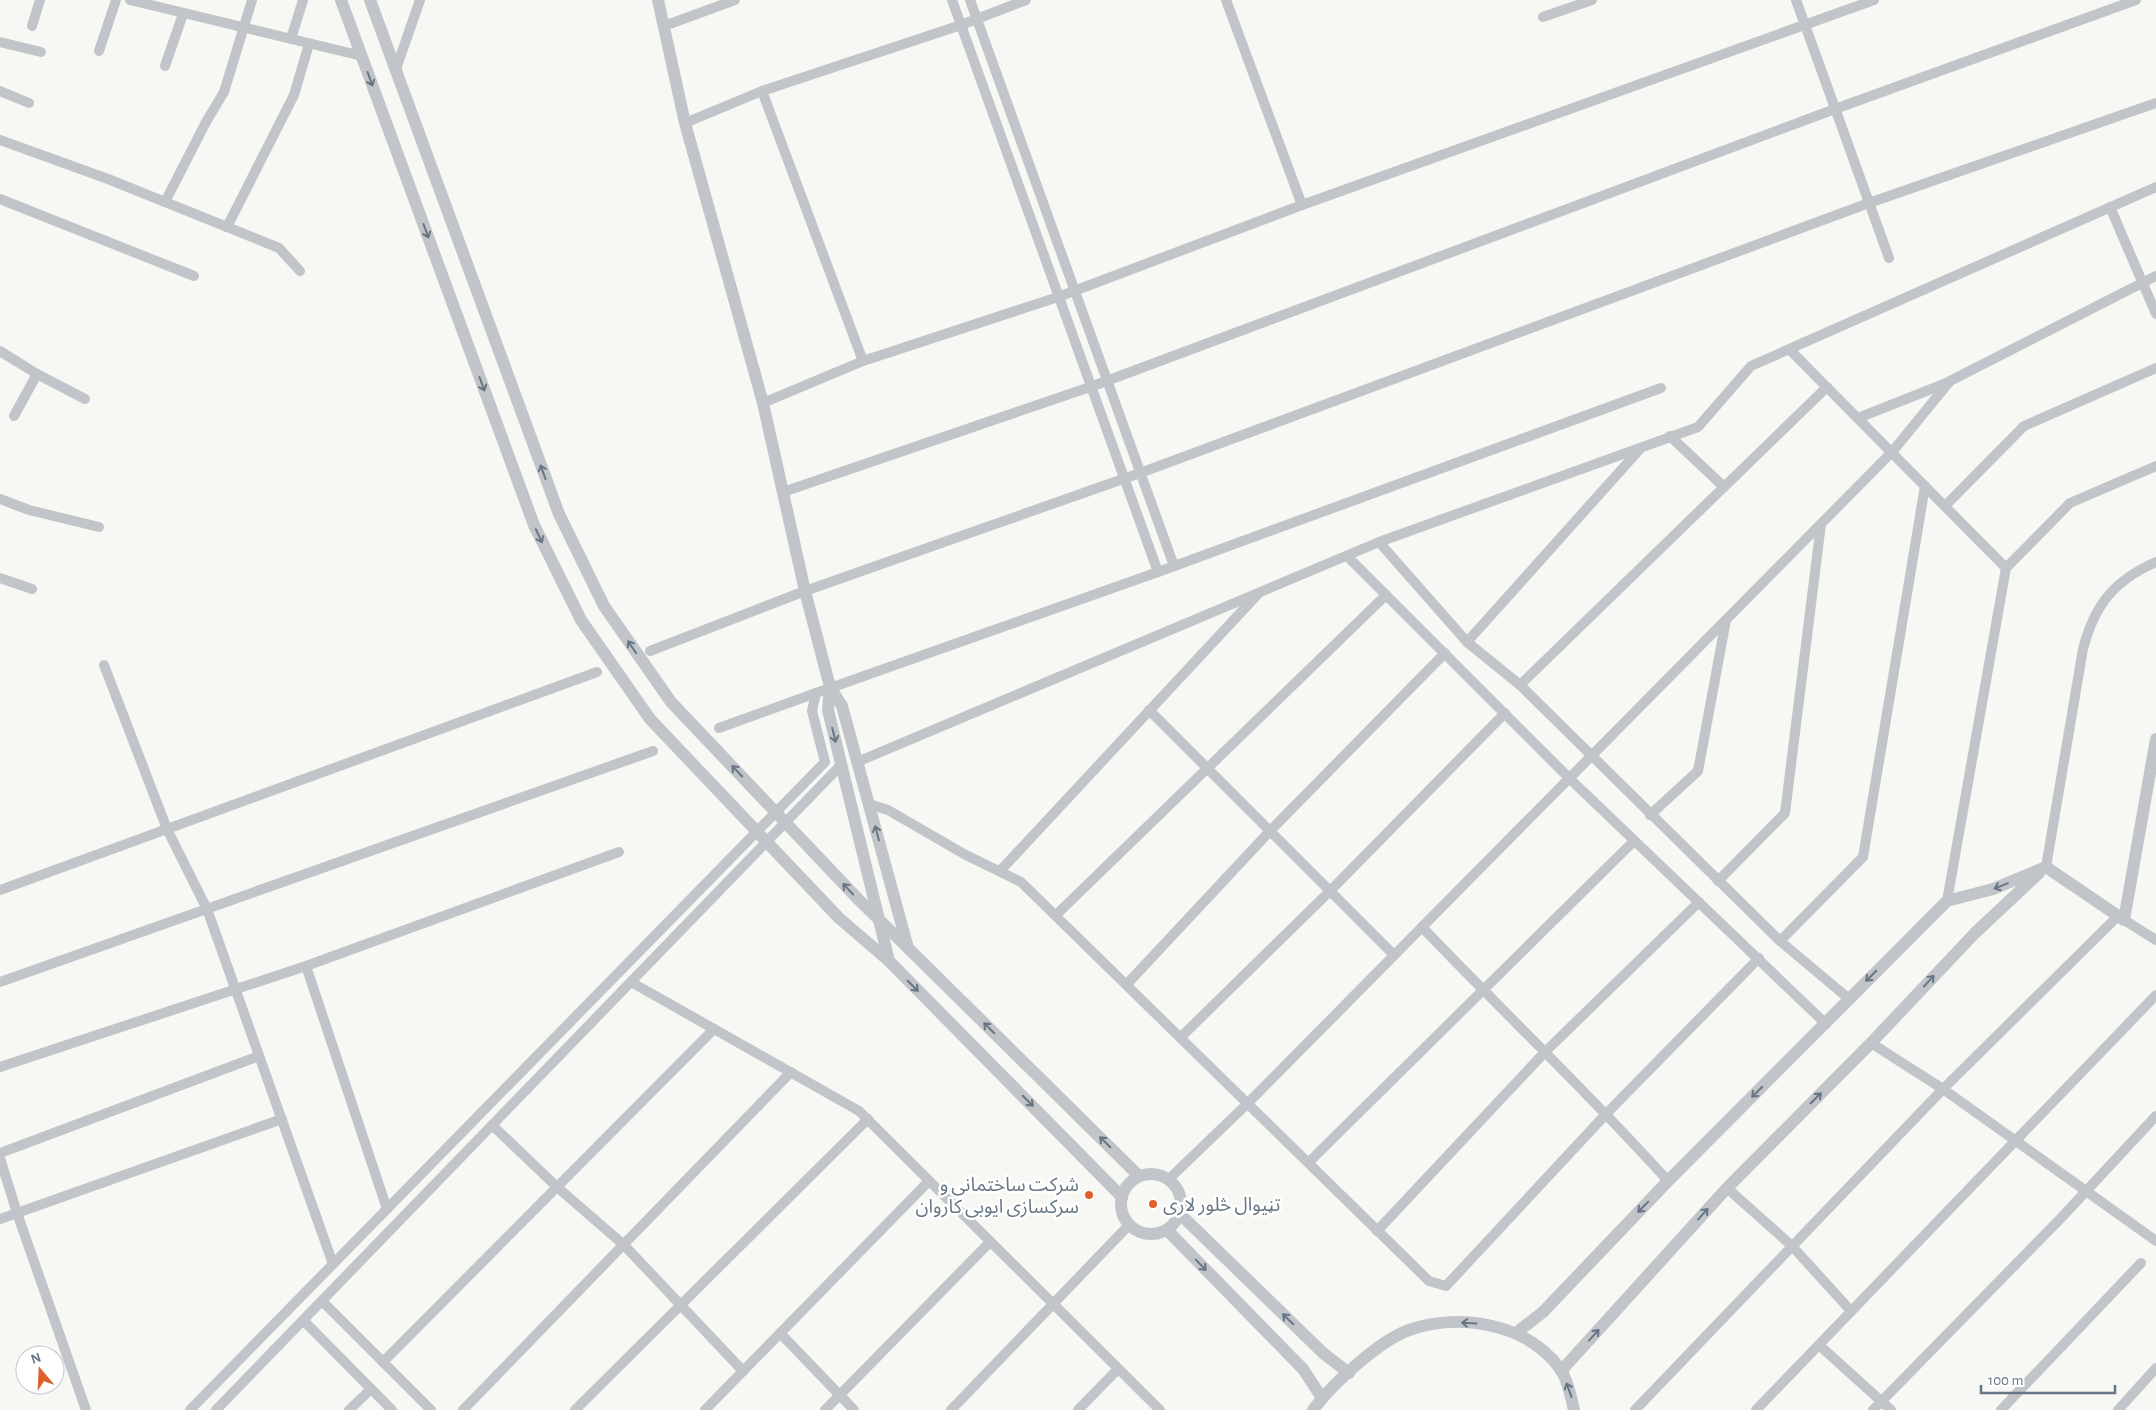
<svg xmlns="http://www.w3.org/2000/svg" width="2156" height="1410" font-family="'Alegreya Sans','Noto Sans Arabic',sans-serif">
<rect width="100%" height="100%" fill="#f7f7f4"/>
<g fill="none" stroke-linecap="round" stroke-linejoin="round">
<g stroke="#c1c4c8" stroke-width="10">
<path d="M130,0l232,56"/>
<path d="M952,0l206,572"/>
<path d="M970,0l204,566"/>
<path d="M1226,0l76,205"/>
<path d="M1796,0l93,258"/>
<path d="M1543,17l49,-17"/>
<path d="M32,26l8,-26"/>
<path d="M664,26l71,-26"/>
<path d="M291,39l12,-39"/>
<path d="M0,42l41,10"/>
<path d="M99,51l17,-51"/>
<path d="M165,66l18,-52"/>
<path d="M396,69l24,-69"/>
<path d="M0,91l29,12"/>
<path d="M762,91l101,270"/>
<path d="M685,123l77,-32 199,-66 65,-25"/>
<path d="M0,140l108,39 171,69 21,23"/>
<path d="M0,199l194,77"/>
<path d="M165,202l41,-80 18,-30 28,-92"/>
<path d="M2110,207l46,107"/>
<path d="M227,227l67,-132 15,-51"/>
<path d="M1790,350l216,218"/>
<path d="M0,351l37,23 48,25"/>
<path d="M763,403l100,-42 195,-64 244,-92 572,-205"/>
<path d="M14,416l23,-42"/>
<path d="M1858,418l91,-36"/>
<path d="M1670,436l54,51"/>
<path d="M783,492l310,-106 742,-277 301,-109"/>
<path d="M0,499l29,11 70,17"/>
<path d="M1945,506l79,-80 132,-58"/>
<path d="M1379,542l88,100 53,43 260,256 68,57"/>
<path d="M1347,556l222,222 257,246"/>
<path d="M0,578l32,11"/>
<path d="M1467,642l173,-193"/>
<path d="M650,651l155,-60 335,-118 729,-270 287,-100"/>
<path d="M104,665l63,164 40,80 126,355"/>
<path d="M1520,685l307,-298"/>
<path d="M1149,710l244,244"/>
<path d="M719,728l97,-35"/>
<path d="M857,762l522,-220 319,-115 53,-61 405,-179"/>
<path d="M869,804l19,6 76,44 57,28 408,399 17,5 161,-173 152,-155"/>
<path d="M1650,815l48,-44 28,-151"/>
<path d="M2046,867l37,-218c11,-43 31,-69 73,-87"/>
<path d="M1000,871l257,-276"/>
<path d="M1718,881l67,-68 36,-289"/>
<path d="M0,890l597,-218"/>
<path d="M1947,901l59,-333 64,-65 86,-37"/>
<path d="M1056,915l330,-320"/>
<path d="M2124,920l32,20"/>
<path d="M1422,927c81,85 167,166 246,254"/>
<path d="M1780,941l83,-84 62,-371"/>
<path d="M306,966l81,243"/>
<path d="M0,982l653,-231"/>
<path d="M631,982l228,129 301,299"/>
<path d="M1127,984l143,-153 175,-178"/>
<path d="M1181,1037l149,-146 175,-178"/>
<path d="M1871,1043l72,46 213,152"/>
<path d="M0,1067l306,-101 313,-114"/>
<path d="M492,1125l65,62 67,58 119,126"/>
<path d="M0,1153l259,-97"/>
<path d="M0,1158l17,55 69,197"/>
<path d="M1309,1162l325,-321"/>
<path d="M1169,1179l79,-76 644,-651 58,-71 206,-105"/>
<path d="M1727,1188l65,58 59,65"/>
<path d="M0,1219l282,-100"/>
<path d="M1377,1231l168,-179 154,-150"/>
<path d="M322,1301l109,109"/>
<path d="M303,1320l89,90"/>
<path d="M780,1333l74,77"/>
<path d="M1819,1345l72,65"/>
<path d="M383,1362l331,-333"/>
<path d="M190,1410l635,-648 -13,-51 4,-18 342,-121 503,-184"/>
<path d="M216,1410l625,-645"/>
<path d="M349,1410l22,-21"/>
<path d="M463,1410l328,-338"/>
<path d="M575,1410l293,-291"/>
<path d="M705,1410l224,-229"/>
<path d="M825,1410l165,-168"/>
<path d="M951,1410l178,-185"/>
<path d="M1078,1410l40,-41"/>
<path d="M1635,1410l308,-321 175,-173"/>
<path d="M1756,1410l400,-415"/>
<path d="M1873,1410l189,-193 94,-101"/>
<path d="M2001,1410l140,-147"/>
<path d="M2118,1410l38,-42"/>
</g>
<g stroke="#c1c4c8" stroke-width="12">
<path d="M341,0l193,525 47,95 69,99 189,199 50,43"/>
<path d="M370,0l189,514 45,92 67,96 187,197 50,49"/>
<path d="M658,0l27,123 78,280 42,188 25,96 12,19 66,242 231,228"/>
<path d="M830,687l-2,23 61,251 233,236"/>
<path d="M2046,867l78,53 32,-181"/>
<circle cx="1151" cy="1204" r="30"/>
<path d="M1180,1214l143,139 26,20"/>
<path d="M1167,1230l136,139 19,29"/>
<path d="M1516,1333l27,-21 125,-131 279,-280 46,-12 53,-22"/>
<path d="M1561,1371l166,-183 144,-145 104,-110 64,-60"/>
<path d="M1313,1410c19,-26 66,-69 96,-80 51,-18 120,-6 152,40 7,11 10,27 13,40"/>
</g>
</g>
<defs><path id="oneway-shaft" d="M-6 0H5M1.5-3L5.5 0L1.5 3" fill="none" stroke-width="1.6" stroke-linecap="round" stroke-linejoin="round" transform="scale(1.25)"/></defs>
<g stroke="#677685">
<use href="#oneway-shaft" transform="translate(370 79) rotate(70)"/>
<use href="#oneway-shaft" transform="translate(426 231) rotate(70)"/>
<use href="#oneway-shaft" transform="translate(482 384) rotate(70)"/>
<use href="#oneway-shaft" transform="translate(543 472) rotate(-110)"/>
<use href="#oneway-shaft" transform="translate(539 536) rotate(65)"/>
<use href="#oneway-shaft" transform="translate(632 647) rotate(-124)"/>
<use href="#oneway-shaft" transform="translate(834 735) rotate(76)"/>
<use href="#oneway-shaft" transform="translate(737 771) rotate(-133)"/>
<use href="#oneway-shaft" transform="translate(877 833) rotate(-105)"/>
<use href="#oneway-shaft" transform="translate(2001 886) rotate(158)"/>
<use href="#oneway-shaft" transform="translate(848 889) rotate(-133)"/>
<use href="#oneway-shaft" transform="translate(1871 976) rotate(135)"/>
<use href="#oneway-shaft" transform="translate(1929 981) rotate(-47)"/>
<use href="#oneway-shaft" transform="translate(913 986) rotate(45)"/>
<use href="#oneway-shaft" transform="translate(989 1028) rotate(-135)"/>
<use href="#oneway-shaft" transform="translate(1757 1092) rotate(135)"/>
<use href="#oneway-shaft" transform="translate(1816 1098) rotate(-45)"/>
<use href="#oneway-shaft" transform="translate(1028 1101) rotate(45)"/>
<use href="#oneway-shaft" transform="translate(1105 1142) rotate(-135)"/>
<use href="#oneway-shaft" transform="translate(1643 1207) rotate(134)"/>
<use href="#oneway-shaft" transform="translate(1703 1214) rotate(-48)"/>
<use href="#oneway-shaft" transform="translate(1201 1265) rotate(46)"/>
<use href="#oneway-shaft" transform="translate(1288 1319) rotate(-136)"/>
<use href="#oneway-shaft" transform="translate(1469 1323) rotate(-177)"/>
<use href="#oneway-shaft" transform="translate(1594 1335) rotate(-48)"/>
<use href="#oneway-shaft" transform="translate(1569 1390) rotate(-110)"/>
</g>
<g fill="#df5f2d" stroke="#fff" stroke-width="2">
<circle cx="1089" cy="1195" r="5"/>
<circle cx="1153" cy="1204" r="5"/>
</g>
<g text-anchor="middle" stroke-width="5" stroke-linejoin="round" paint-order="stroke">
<g font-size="19" fill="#677685" stroke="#fff" text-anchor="end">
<text x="1079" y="1191">شرکت ساختمانی و<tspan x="1079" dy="22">سرکسازی ایوبی کاروان</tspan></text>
<text x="1163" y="1211" text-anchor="start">تڼیوال څلور لاری</text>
</g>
</g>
<g transform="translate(40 1370) rotate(341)"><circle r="24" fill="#ffffff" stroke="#c2c8ce"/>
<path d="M0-4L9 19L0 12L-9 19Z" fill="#df5f2d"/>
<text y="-8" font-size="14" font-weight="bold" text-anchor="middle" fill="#677685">N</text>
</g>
<path d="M1981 1385v8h134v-8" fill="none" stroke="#677685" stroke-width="2.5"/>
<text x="1988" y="1385" font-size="15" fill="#677685" stroke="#ffffff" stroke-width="4" paint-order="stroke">100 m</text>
</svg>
